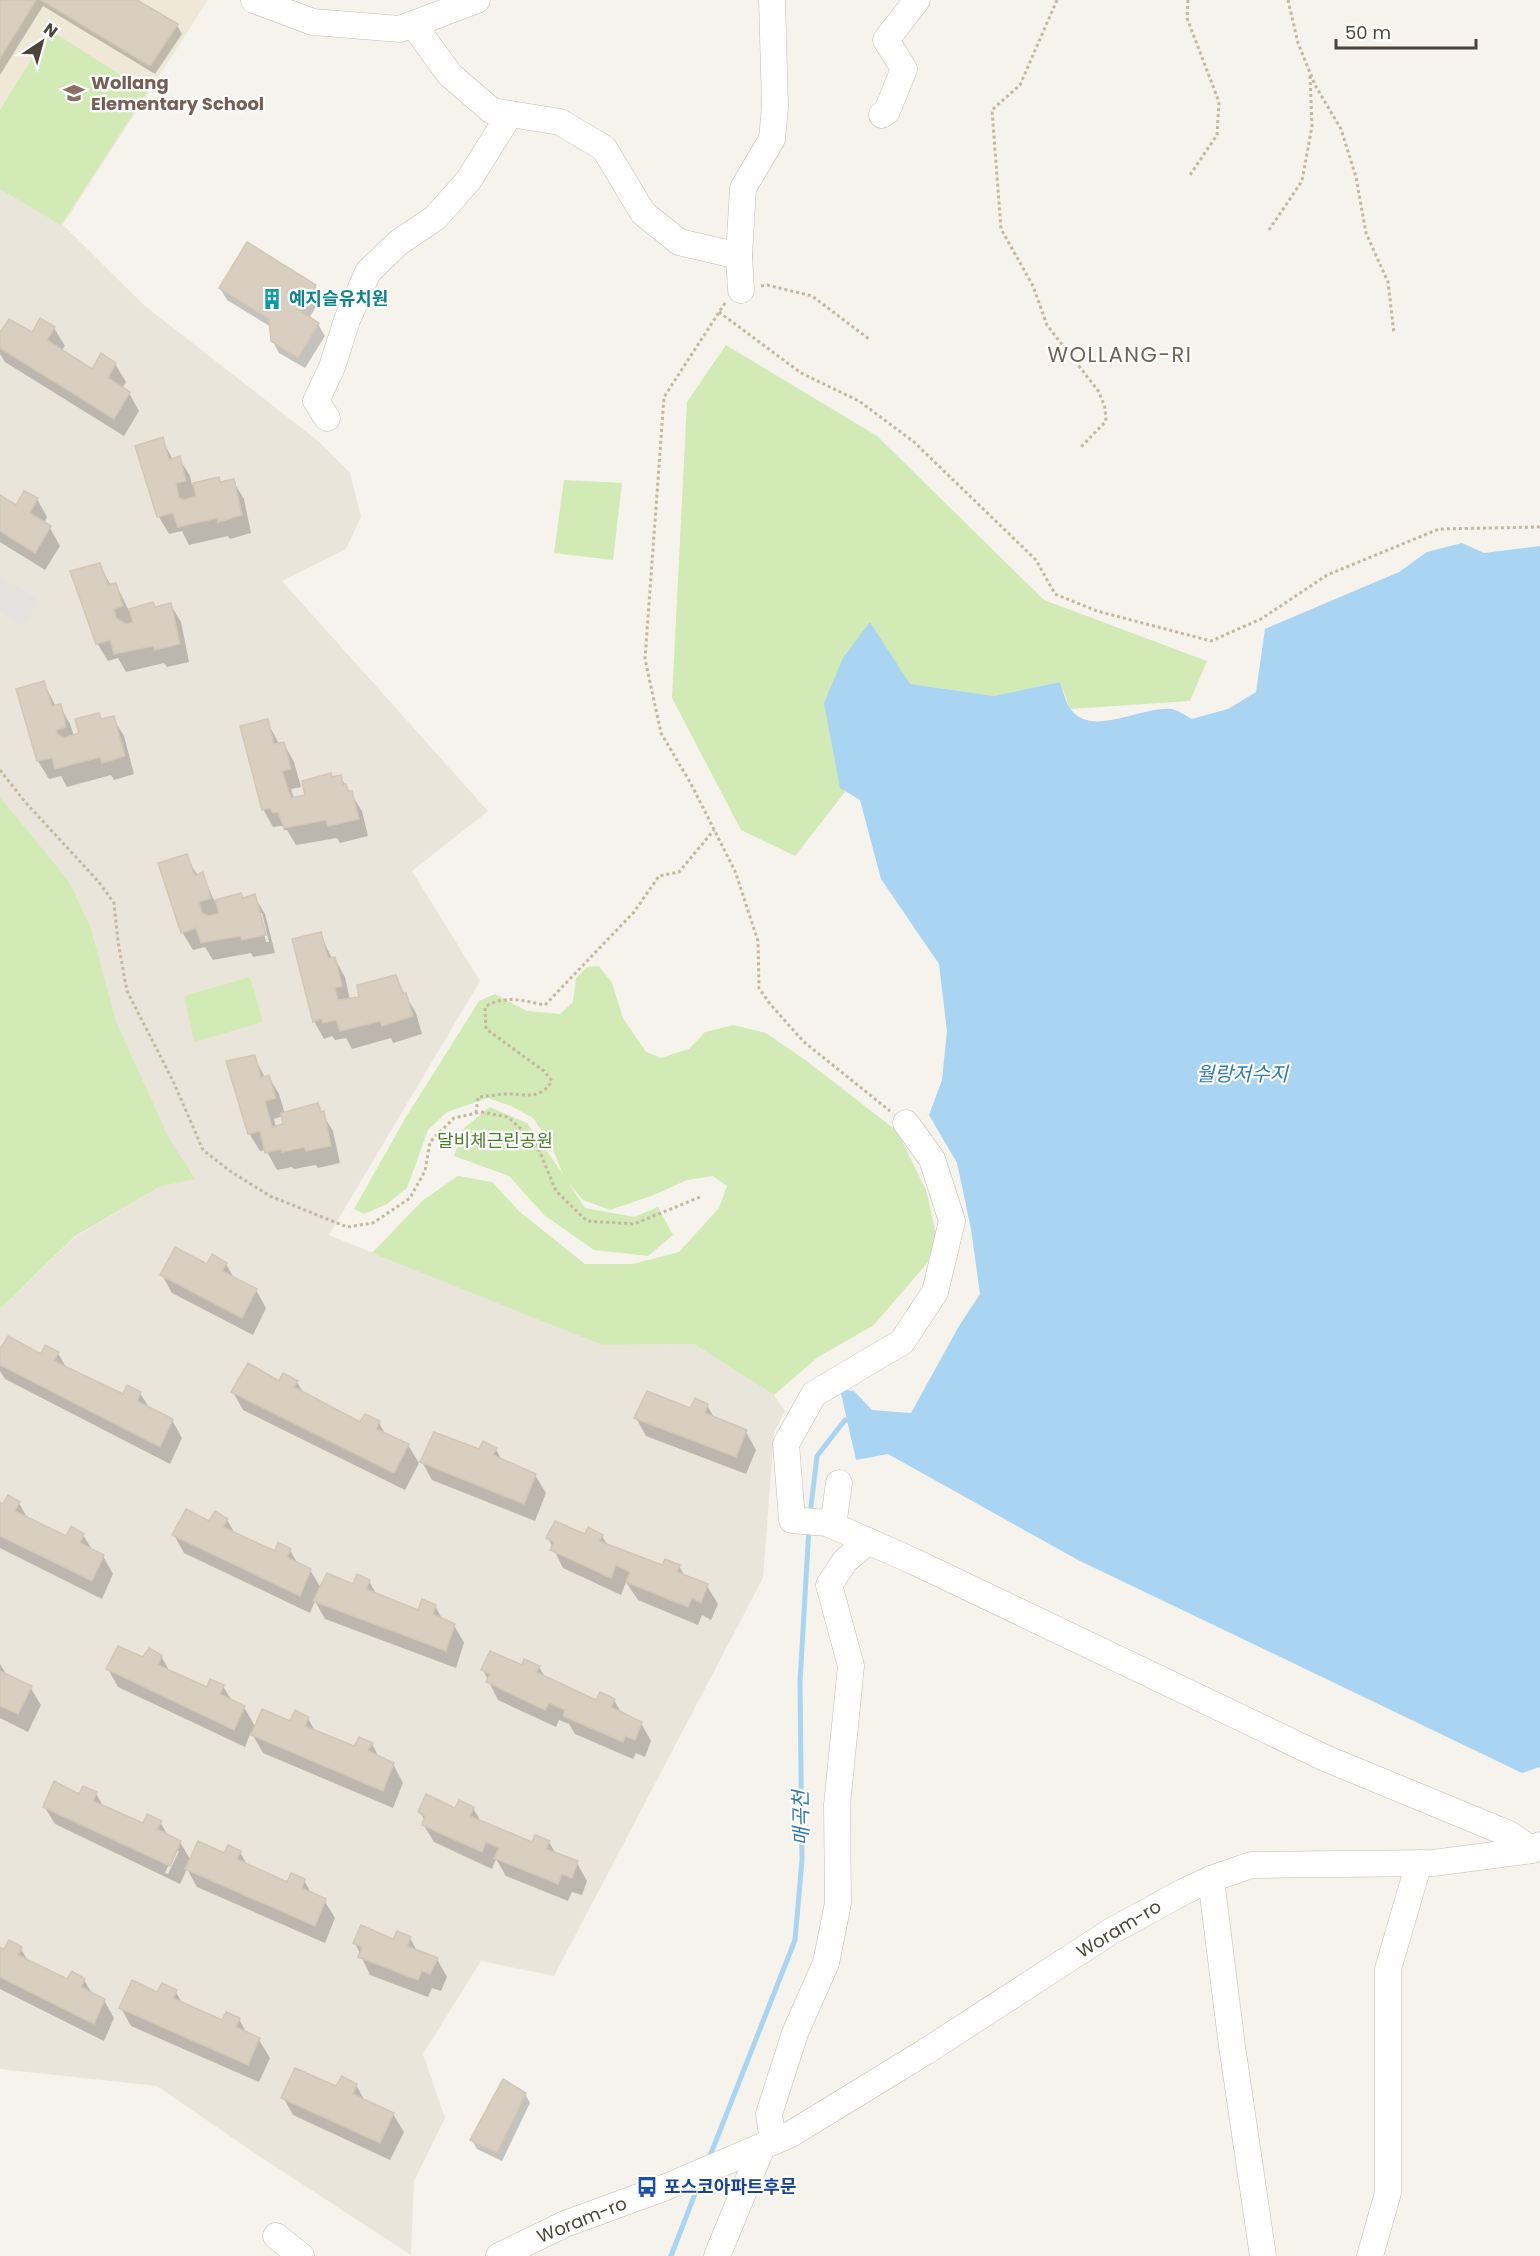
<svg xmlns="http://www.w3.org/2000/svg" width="1540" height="2256" font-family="Poppins,'Noto Sans KR',sans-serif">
<rect width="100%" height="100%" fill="#f6f3ec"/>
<path fill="#eae5da" d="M0,185l63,40 82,81 172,134 33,33 11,44 -15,32 -64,32 206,230 -76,60 68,110 -151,254 273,110 92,-1 80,51 11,16 -11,22 -11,145 -209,398 -73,-15 -58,93 22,64 -31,63 -3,74 -155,-101 -99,-68 -157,-17v-760l74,-71 85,-51 35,-8 -25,-41 -53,-117 -25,-93 -22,-47 -69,-84z"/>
<path fill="#efe8d6" d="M0,0h208l-145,225 -63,-40z"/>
<g fill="#d2eab5">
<path d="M50,30l97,62 -86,133 -61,-36v-79z"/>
<path d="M726,345l151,91 167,164 163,61 -17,40 -120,8 -10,-27 -66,14 -85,-12 -39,-62 -44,76 19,94 -50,64 -54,-26 -69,-132 15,-296z"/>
<path d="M564,480l58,3 -9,77 -59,-7z"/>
<path d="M0,797l69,84 22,47 25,93 53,117 26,41 -36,8 -85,50 -74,72z"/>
<path d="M599,966l13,17 11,35 23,34 15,6 28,-9 16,-17 28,-7 33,8 42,29 89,69 29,59 10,44 -8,28 -54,63 -56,32 -44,38 -80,-51 -92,1 -230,-92 51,-53 35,-24 34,6 28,30 65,52h48l46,-12 40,-44 8,-22 -14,-10 -26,4 -33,15 -44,15 -27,-10 -15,-18 17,26 49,9 24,-10 15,28 -25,21 -54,-6 -50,-35 -35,-39 -55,-20 10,-28 26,-21 37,16 36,51 -12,-29 -18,-27 -22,-12 -23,-8 -41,14 -19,18 -21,58 -20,16 -23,10 -10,-5 52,-92 73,-116 16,-7 32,17 33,3 13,-12 3,-24 11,-11z"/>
<path d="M250,977l13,45 -69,20 -10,-46z"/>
</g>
<path fill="#e5e3e0" d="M0,577l38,22 -14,27 -24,-14z"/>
<path fill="#a9d4f2" d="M1462,543l22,10 56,-7v1221l-18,6 -444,-213 -190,-106 -32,6 -16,-71 14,2 18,19 39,3 48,-87 21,-32 -9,-65 -14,-66 -28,-48 13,-35 5,-49 -8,-67 -58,-85 -21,-79 -20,-12 -16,-85 19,-45 27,-36 40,62 84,12 66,-14c3,8 5,19 10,26 20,31 71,-2 101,1 7,1 15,7 21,10l36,-10 28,-17 9,-63 134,-57 28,-20z"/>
<g fill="#0003" fill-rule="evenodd">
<path d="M0,0h134l43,25 5,9 -27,40 -112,-68 -43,69z"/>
<path d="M315,286l7,12 -13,20 9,6 7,12 -20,32 -26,-15 -7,-13 -1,-13 -44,-27 -7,-12z"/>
<path d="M54,328l11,18 -4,5 31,20 23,-7 11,18 -4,7 7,4 10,18 -15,25 -119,-74 -5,-8v-19l32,-1z"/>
<path d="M162,439l11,21 6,-2 11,18 2,9 26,-6 2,4 13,-2 11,18 7,34 -21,6 -2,-3 -39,9 -7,-14 -13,3 -10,-17z"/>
<path d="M0,497l16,10 21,-8 10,18 -3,7 6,4 10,18 -15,24 -45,-28z"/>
<path d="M100,565l11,21 5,-2 13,27 23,-7 3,4 15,-4 11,18 8,40 -22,5 -3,-4 -38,9 -8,-14 -10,3 -11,-18z"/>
<path d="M44,683l12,24 4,-1 10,18 4,12 27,-16 12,-2 11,18 10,38 -20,6 -3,-5 -44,12 -6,-11 -12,3 -11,-18 -20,-71z"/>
<path d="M267,721l12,23h5l10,18 7,25 -10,2 3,10 13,-3 25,-18 8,-2 22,35 6,25 -28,7 -3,-5 -41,7 -9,-15h-3l-2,-4 -9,1 -10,-18z"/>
<path d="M186,856l12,20 4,-2 13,28 25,-7 3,4 11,-3 11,18 10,39 -22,4 -2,-4 -38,7 -8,-13 -12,3 -11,-18zM259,913h3l7,29h-3z"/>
<path d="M320,933l12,26h3l10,18 5,23 10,-2 35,-21 21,36 6,21 -29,9 -2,-5 -39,11 -6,-11 -11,2 -3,-4 -8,3 -10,-18z"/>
<path d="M254,1056l11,22 4,-1 10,17 6,20 32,-9 16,26 7,32 -22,5 -2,-3 -22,4 -2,-2 -15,3 -11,-20 -6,1 -11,-18zM283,1116l2,9 -9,2 -2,-8z"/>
<path d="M226,1264l9,16 21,10 10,18 -13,27 -81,-42 -10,-18z"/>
<path d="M0,1352l42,4 16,-3 9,16 57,27 16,-3 10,16 22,11 10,18 -12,26 -165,-85 -5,-8z"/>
<path d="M297,1382l7,12 56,30 19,-1 7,12 22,10 11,18 -14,27 -162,-80 -10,-18 47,-9z"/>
<path d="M707,1405l8,14 31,13 10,18 -10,24 -100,-38 -10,-18 55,-9z"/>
<path d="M496,1449l6,12 33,14 11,18 -11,28 -103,-41 -10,-18z"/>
<path d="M19,1503l9,16 39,19 16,-3 10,16 10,5 10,18 -11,25 -102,-51v-44l4,2z"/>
<path d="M216,1513l11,7 9,15 40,18 14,-3 8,14 12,6 11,18 32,-2 16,-5 8,14 42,17 16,-6 8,14 11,5 10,18 -8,25 -131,-49 -10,-18 -5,12 -126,-60 -10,-18 36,-12z"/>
<path d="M602,1536l6,10 54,21 4,-6 13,5 6,11 22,9 11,18 -7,16 -9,-5 -4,10 -60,-25 -12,-18 -5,13 -58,-27 -15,-30z"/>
<path d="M161,1656l9,16 38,17 15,-3 9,15 12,6 12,21 52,-10 8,15 39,15 17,-4 8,15 13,5 10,19 -10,25 -130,-55 -12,-21 -6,15 -127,-60 -10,-18z"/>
<path d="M0,1664l8,13 22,10 11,18 -13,27 -28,-14z"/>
<path d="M522,1667h17l6,10 52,25 17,-2 8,14 19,9 10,18 -6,16 -9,-4 -3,6 -58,-25 -6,-10 -10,-4 -3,7 -58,-27 -15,-30z"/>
<path d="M96,1793l8,15 39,17 17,-3 9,15 11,5 11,19 49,-9 7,13 41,19 16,-4 8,15 12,5 11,18 -10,25 -128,-56 -10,-18 -7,15 -125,-60 -11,-18 35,-10zM175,1851h4l-11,23 -3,-1z"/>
<path d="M473,1808l8,14 52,22 16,-2 7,12 21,9 10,18 -5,14 -10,-3 -4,9 -62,-25 -10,-17 -4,10 -58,-27 -11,-18 2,-3 -5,-9z"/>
<path d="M410,1938l7,13 20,8 10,18 -6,14 -9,-3 -4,9 -58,-22 -15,-32 39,-2z"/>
<path d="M20,1948l9,14 39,19 16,-1 9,15 11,5 10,18 -10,23 -104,-52v-40l5,2z"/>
<path d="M175,1991l8,13 40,18 16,-3 8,15 12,6 11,18 -11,24 -128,-56 -10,-18 37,-14z"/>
<path d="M356,2085l9,16 28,13 11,18 -14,28 -97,-45 -10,-18z"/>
<path d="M525,2094l5,9 -28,58 -25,-12 -5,-9z"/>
</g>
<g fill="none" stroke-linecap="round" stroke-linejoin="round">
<g stroke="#a9d4f2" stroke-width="5">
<path d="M810,1515l7,-59 28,-36h9"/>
<path d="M708,2161l87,-221 7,-80 -2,-178 9,-155"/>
<path d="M671,2256l29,-75"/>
</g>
</g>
<g fill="#d8cfc1" stroke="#d3c7b4" stroke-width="1.5">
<path d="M0,0h36l-36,58z"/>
<path d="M41,0h96l41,24 -28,42z"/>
<path d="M247,242l69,43 -16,26 19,12 -21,35 -27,-17 -2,-22 -50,-31z"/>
<path d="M40,318l15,9 -8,13 45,29 9,-16 15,10 -8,15 22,14 -16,27 -114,-71v-16l9,-13 23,13z"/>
<path d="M163,437l6,23 11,-4 6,25 -10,2 3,15 5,2 12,-4 -3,-13 26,-6 1,5 14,-3 8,36 -24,7 -1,-4 -39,9 -5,-14 -16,4 -22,-71z"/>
<path d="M24,491l14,7 -8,15 21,13 -16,27 -35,-22v-36l16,10z"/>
<path d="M100,563l8,22 8,-2 7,23 -9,3 2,9 10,6 7,-2 -4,-13 24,-7 2,5 16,-4 9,41 -25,6 -2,-4 -39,8 -4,-14 -14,4 -26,-73z"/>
<path d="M44,681l8,25 9,-2 5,23 -10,3 1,4 7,4 15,-5 -4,-14 24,-6 2,6 13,-3 11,40 -23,7 -2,-6 -45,12 -3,-11 -15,3 -21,-72z"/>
<path d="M268,719l6,25 10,-2 7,27 -9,2 9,27 14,-3 -3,-14 29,-8 1,4 9,-2 2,10 3,-1 2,7h4l7,28 -31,7 -2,-6 -42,8 -6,-16 -5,1 -3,-5 -8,2 -22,-84z"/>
<path d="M187,854l8,22 8,-4 8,26 -12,4 3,11 7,3 10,-3 -4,-13 26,-7 2,5 12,-4 11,41 -24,5 -2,-4 -39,7 -5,-15 -15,5 -23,-70z"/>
<path d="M321,932l7,26 7,-1 7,29 -7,2 3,12 21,-3 -2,-12 39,-10 7,19 3,-1 7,23 -31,10 -2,-5 -40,10 -4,-11 -13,3 -2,-4 -8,3 -21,-83z"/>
<path d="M255,1055l6,23 8,-3 7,23 -11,3 7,26 11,-3 -2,-11 37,-10 3,9 3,-1 7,35 -25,5 -2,-4 -22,5 -1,-3 -16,4 -5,-22 -12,3 -22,-73z"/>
<path d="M175,1247l32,17 5,-10 15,9 -5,8 35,18 -15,29 -82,-43z"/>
<path d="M8,1336l33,18 4,-9 14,7 -5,9 69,33 4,-9 14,7 -4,9 36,18 -13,28 -160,-82v-16z"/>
<path d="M248,1363l31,18 4,-8 15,8 -4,6 66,35 5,-8 15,7 -4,8 33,15 -15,29 -163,-81z"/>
<path d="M647,1391l43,17 5,-10 13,6 -3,9 42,17 -11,27 -102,-39z"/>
<path d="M434,1432l45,17 4,-8 14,7 -4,7 43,19 -12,30 -104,-42z"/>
<path d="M8,1495l12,7 -5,9 51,25 5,-10 13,8 -4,9 24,12 -12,26 -92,-45v-34l3,2z"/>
<path d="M186,1509l23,12 6,-10 13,8 -5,8 52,24 3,-9 13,7 -4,8 24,12 -11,27 -128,-61z"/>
<path d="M555,1521l30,13 3,-7 15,8 -4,6 63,24 3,-6 15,6 -3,7 31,12 -7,19 -9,-5 -4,9 -62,-25 4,-10 -14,-7 -5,13 -61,-28 4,-8 -8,-4z"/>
<path d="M327,1573l26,11 4,-10 13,6 -4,9 52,21 4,-11 14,6 -3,9 22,10 -9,27 -133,-50z"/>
<path d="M118,1646l25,11 6,-9 13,7 -4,10 49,22 3,-8 14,6 -4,9 25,12 -11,24 -128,-61z"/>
<path d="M490,1651l32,14 2,-6 16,7 -4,6 60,28 4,-8 15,7 -4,8 31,15 -7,18 -10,-4 -2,6 -60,-26 2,-6 -16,-7 -4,7 -59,-28 4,-8 -9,-4z"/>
<path d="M0,1671l32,15 -14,28 -18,-8z"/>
<path d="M262,1709l28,12 5,-11 14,7 -4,9 49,20 5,-9 14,6 -5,8 26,12 -11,28 -132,-56z"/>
<path d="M54,1781l25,13 4,-8 14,6 -4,9 50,22 4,-9 15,7 -5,8 24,12 -11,25 -127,-59z"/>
<path d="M426,1794l29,14 4,-8 15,7 -4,9 62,26 3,-7 15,6 -4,8 32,12 -6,17 -10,-4 -4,10 -64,-26 5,-10 -13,-6 -4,10 -60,-27 3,-9 -7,-4z"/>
<path d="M198,1841l26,12 4,-8 13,6 -4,8 50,23 4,-9 14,6 -3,9 24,11 -11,27 -130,-57z"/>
<path d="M361,1925l32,14 4,-8 14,6 -4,9 31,12 -8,16 -8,-3 -4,9 -60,-23 4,-10 -9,-4z"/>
<path d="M9,1940l13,7 -4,8 49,24 5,-8 13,8 -4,8 24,12 -11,25 -94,-47v-30l4,2z"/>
<path d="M132,1980l25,12 5,-9 15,7 -4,8 49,22 4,-8 14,6 -4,9 24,11 -12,27 -129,-57z"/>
<path d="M295,2068l41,18 6,-10 15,8 -4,10 41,19 -14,30 -99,-45z"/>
<path d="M503,2079l23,14 -29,60 -27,-13z"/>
</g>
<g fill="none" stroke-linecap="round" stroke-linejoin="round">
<defs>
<g id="minor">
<path d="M254,0l59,22 87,7 77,-29"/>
<path d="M413,24l37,51 42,36 68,11 44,26 39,65 36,29 60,14 4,-68 29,-49 3,-33 -3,-106"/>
<path d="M882,115l5,-4 17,-42 -18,-29 31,-40"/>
<path d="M739,256l2,34"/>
<path d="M327,418l-11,-17 16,-34 15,-47 21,-48 30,-29 37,-25 33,-37 42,-67"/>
<path d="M906,1123l26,36 20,62 -17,71 -33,50 -88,52 -28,50 6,76 35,3 86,38 412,197 184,76 23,16"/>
<path d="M833,1526l6,-43"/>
<path d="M1211,1879l21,167 31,210"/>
<path d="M773,2142l-4,-28 26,-81 31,-70 12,-60 -1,-98 14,-139 -22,-81 16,-24 23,-20"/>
<path d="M276,2236l25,20"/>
<path d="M499,2256l66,-32 101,-37 125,-53 134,-82 185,-120 73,-40 28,-13 40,-14 182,-2 99,-13 8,-5"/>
<path d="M717,2256l45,-109"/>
<path d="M1370,2256l18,-63v-224l31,-106"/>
</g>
</defs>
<use href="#minor" stroke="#c2bbae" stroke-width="27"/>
<g stroke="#c4b79f" stroke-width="3" stroke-dasharray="3 3" stroke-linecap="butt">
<path d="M1057,0l-37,85 -28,25 9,119 32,57 14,39 52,67 6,16 1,13 -26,27"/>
<path d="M1188,0l-1,18 32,84 -2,33 -27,40"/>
<path d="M1288,0l10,43 17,42 26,44 15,48 10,56 22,49 6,52"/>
<path d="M1269,230l33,-49 10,-55 -2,-50"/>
<path d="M761,286l6,-1 45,11 57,43"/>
<path d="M725,303l-61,94 -19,262 16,74 30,51 44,87 23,70 1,47 11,16 34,38 86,69"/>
<path d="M719,312l82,61 58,28 55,41 122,118 19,34 42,17 114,30 50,-22 66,-44 112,-46 101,-2"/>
<path d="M0,770l26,33 72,78 16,22 4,39 9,49 46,90 30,69 27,21 40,25 77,31 26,-4 37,-25 15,-27 5,-29 24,-24 27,-6 27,5 28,26 20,48 31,30 47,3 66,-27"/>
<path d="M476,1113l2,-16c9,-1 17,-2 25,-3 22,-1 35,8 49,-13l-8,-10 -58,-42 -1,-22c20,-13 39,-6 60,-2l89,-93 25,-36 20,-4 35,-42"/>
</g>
<use href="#minor" stroke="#fff" stroke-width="26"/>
</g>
<defs>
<symbol id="school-bare" viewBox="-9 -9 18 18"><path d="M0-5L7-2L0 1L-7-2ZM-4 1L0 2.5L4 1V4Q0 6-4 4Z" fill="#8d6e63" stroke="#fff" stroke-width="2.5" paint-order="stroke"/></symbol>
<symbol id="building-bare" viewBox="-9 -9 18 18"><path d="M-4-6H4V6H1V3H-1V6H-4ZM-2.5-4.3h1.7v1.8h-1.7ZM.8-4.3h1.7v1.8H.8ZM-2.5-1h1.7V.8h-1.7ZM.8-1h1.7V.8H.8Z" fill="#0f9aa8" stroke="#fff" stroke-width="2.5" paint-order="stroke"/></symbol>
<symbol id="bus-bare" viewBox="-9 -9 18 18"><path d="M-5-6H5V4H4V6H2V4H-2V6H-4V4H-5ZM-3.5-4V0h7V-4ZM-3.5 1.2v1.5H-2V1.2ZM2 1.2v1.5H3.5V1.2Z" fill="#1a4fb4" stroke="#fff" stroke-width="2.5" paint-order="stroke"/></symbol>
</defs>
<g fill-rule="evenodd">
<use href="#school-bare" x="59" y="78" width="30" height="30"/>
<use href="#building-bare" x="257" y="284" width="30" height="30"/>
<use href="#bus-bare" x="632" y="2172" width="30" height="30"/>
</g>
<g text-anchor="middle" stroke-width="4.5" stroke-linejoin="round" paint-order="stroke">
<g font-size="18" font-weight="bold" fill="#785e54" stroke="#fff" text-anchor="start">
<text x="91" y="89">Wollang<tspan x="91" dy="21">Elementary School</tspan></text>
</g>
<g font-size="18" font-weight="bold" fill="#0d838f" stroke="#fff" text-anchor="start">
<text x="289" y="305">예지슬유치원</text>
</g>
<g font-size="18" fill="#4a7f2a" stroke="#fff">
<text x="495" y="1147">달비체근린공원</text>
</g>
<g font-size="18" fill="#4b4439" stroke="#fff">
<text transform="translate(1119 1929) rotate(-31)" y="6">Woram-ro</text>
<text transform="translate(582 2220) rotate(-22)" y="6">Woram-ro</text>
</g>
<g font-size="18" font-weight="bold" fill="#164399" stroke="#fff" text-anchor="start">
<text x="664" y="2193">포스코아파트후문</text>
</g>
<g font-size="20" font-style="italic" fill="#2e7ab2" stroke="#fff">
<text x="1242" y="1081">월랑저수지</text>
<text transform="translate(801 1818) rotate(-91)" y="7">매곡천</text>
</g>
<g font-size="21" letter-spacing="1.5" fill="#6e6250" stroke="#fff">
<text x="1120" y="362">WOLLANG-RI</text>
</g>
</g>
<g transform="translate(42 42) rotate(36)" stroke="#ffffff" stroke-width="4.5" paint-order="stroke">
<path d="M0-4.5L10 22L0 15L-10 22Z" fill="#4b4439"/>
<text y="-9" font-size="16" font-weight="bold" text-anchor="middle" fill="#4b4439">N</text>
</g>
<path d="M1336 39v9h140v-9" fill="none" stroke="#4b4439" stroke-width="3"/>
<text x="1345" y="39" font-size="18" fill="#4b4439" stroke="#ffffff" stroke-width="4.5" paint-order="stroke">50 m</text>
</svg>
